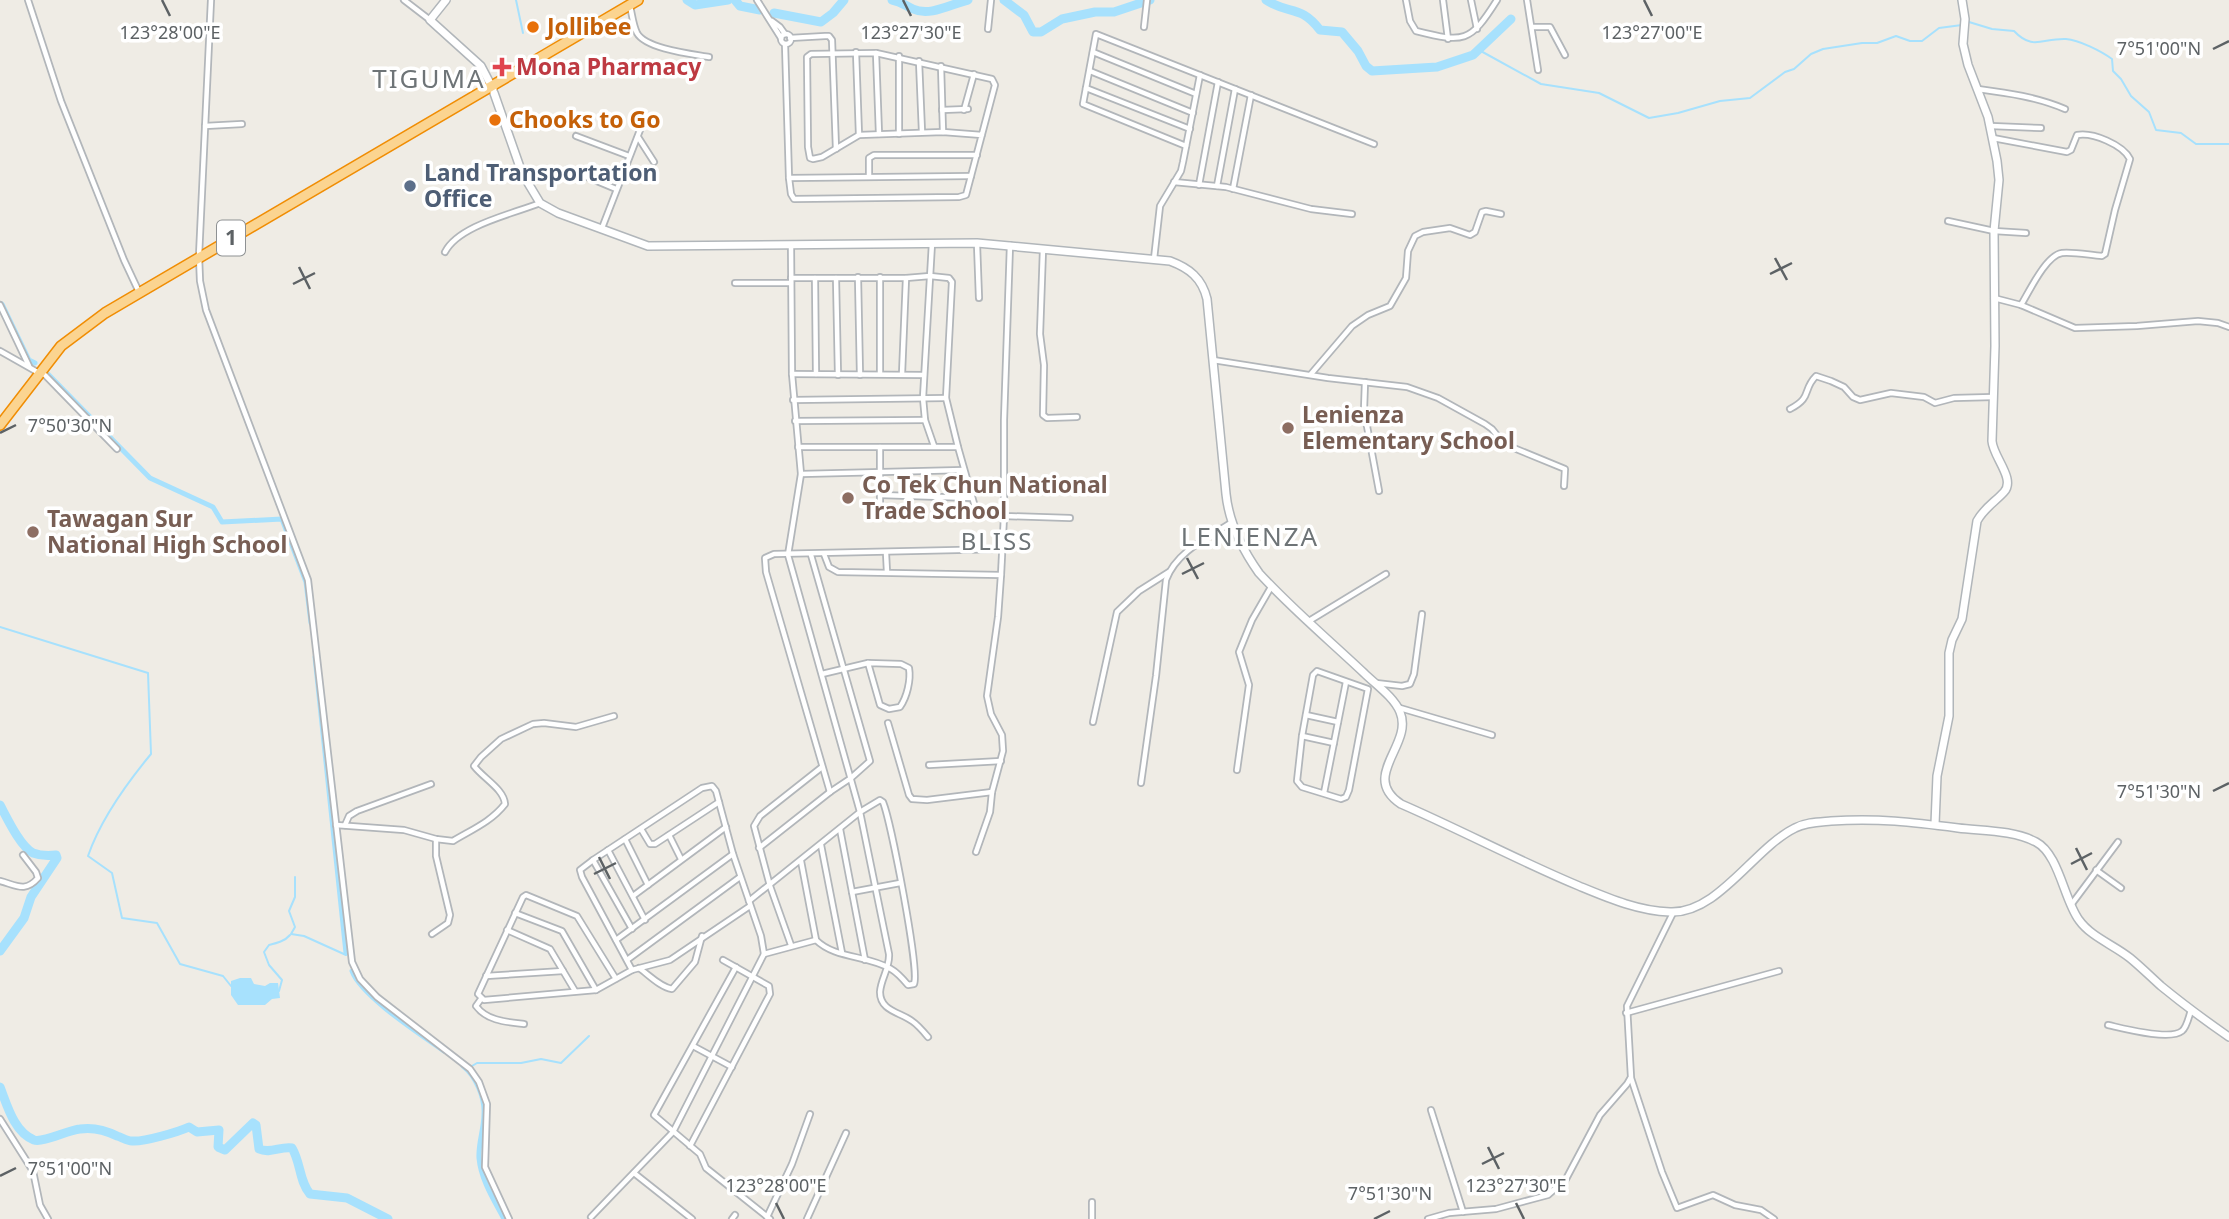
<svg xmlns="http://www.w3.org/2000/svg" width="2229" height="1219" font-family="'Noto Sans',sans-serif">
<rect width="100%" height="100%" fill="#efece5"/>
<path fill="#a7e1fd" d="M240,978h11l3,6 11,2 5,-3h8l2,15 -8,1 -7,6h-27l-7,-10v-14z"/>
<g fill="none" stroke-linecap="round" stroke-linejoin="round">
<g stroke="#a7e1fd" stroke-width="2">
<path d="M516,0l7,33"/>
<path d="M1969,22l23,7 22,2c19,20 28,7 52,8 13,1 35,12 46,20l1,12 8,8 10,17 18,16 7,18 25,3 15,11h33"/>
<path d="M1479,50l62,34 58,9 50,25 29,-5 42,-12 30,-3 35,-26 9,-3 17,-15 12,-5 39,-6h15l19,-7 14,5h12l17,-13 23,-3"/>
<path d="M0,627l148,46 3,81c-24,29 -51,67 -63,102l24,17 10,45 35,5 23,41 43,12 8,10"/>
<path d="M295,877v20l-6,14 6,16 -4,7 13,2 42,19"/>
<path d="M279,991l3,-11 -13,-15 -5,-13 5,-7c8,-2 16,-4 21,-10"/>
<path d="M472,1066l5,-3h44l20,-4 20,4 28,-27"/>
</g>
<g stroke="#a7e1fd" stroke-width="5">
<path d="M2,304l27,56 6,3"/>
<path d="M45,371l105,107 63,29 9,15 60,-3 24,63 5,41"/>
<path d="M315,657l31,296"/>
<path d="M352,971c9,25 68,63 92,80"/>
<path d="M463,1066c13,10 22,32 21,48 0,15 -6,30 -5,44 2,22 15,42 25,61"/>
</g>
<g stroke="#a7e1fd" stroke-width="9">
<path d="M687,0l8,5 33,-5"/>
<path d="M735,0l5,6 20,4"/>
<path d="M892,0c10,2 12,5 21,9 17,8 38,-5 55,-9"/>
<path d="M1004,0l20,15 9,17h8l21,-13 33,-7h19l36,-12"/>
<path d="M1266,0c23,15 34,4 54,30l22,2 16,19 8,15 6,5 65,-4 36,-12 38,-36"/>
<path d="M774,13l47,9 12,-9 11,-13"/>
<path d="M0,805c7,13 20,41 33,48 8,3 15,3 23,2l1,3 -26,39 -7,21 -24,33"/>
<path d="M0,1087c7,18 14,45 34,53 9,3 34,-10 46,-11 13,-2 25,1 37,7 4,1 10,5 15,5 12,1 46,-9 57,-14l8,5 22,-2 -1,17 7,3 28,-27 3,2 3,24c11,5 22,-3 33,-1 9,15 7,33 18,46l37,4 41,21"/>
</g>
<defs>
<g id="street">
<path d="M28,0l33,101 63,159 15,32"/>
<path d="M211,0l-12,256 1,25 6,29 102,270 44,382 8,17 17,18 93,72 9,13 8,22 -2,63 24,52"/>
<path d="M404,0l26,20"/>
<path d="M757,0l24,38"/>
<path d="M1406,0l4,21 6,10c48,12 54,12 81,-31"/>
<path d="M1443,0l5,39"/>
<path d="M1471,0l6,29"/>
<path d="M1527,0l11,70"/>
<path d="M630,6c2,8 3,19 7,27 9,16 55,21 72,24"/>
<path d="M772,21l8,6 5,7"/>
<path d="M1144,27l3,-27"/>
<path d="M1532,27h18l15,28"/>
<path d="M988,29l3,-29"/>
<circle cx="786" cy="39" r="5"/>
<path d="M790,38l35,-2h4l3,4 4,109"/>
<path d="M785,44l4,134 2,16 3,5 165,-2 7,-2 29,-110 -3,-6 -116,-26 -65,1 -4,3 1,90 2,11 3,1 9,-2 37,-22 84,-3 39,3"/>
<path d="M856,52l3,83"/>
<path d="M1093,52l103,42"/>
<path d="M876,53l3,81"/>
<path d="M899,56v78"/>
<path d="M919,61l3,71"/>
<path d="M941,66l2,66"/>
<path d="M1090,71l103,42"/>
<path d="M1086,88l104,41"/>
<path d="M1978,89c30,4 59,8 87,20"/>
<path d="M942,110l26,-1"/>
<path d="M964,110l10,-36"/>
<path d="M205,126l37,-2"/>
<path d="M1991,126l50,2"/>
<path d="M576,136l53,20"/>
<path d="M638,137l16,25"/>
<path d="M1993,138l74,14 4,-2 6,-15c16,-3 46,10 53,24l-15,51 -10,44 -3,2c-13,-1 -27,-4 -40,-3 -16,2 -33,39 -41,52"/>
<path d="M1186,146l-103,-42 13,-70 278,110"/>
<path d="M568,169l48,20"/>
<path d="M869,176v-18l5,-3h103"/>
<path d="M789,178l182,-2"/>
<path d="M1174,182l52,5 85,22 41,5"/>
<path d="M1199,185l19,-103"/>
<path d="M1217,186l18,-97"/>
<path d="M1233,189l18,-94"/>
<path d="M1948,221l46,10 32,2"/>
<path d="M602,228l38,-98"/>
<path d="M932,243l-9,155 2,22 9,26"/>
<path d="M977,244l2,54"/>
<path d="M1010,245l-6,175v96l66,2"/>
<path d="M1043,249l-3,85 4,31 -1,50 4,3 30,-1"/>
<path d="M445,252c14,-27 68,-38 95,-49"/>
<path d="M1154,259l6,-53 21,-35 2,-9 17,-87"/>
<path d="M858,277l2,98"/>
<path d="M791,278h115l24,-2 19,2 3,4 -6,116 12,49"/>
<path d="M815,278l1,96"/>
<path d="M836,278l2,97"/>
<path d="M735,283h56"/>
<path d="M1994,298l27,7 54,23 62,-2 61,-5 20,2 11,4"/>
<path d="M0,305l29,61"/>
<path d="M0,351l39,22"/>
<path d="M1213,360l115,18 79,9 31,11 47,26 7,5 12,15 61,25 -1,17"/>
<path d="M42,372l75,77"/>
<path d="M792,374l132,1"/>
<path d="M880,374v-97"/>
<path d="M902,374l4,-96"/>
<path d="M1311,374l41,-48 16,-11 22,-9 16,-28 2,-27 7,-15 8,-4 27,-4 20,7 5,-3 7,-20 4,-1 15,3"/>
<path d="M1365,382l-1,28 15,81"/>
<path d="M793,400l153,-2"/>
<path d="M1790,409c23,-12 12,-19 26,-33l15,5 13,6 9,10 7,3 31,-7 33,4 11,6 19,-5 39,-1"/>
<path d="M795,421l130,-1"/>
<path d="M798,447h160l19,67"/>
<path d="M801,474l163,-4"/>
<path d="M880,495l92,3"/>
<path d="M880,509v-62"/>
<path d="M886,553l1,19"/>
<path d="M824,554l5,13 9,5 163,3 -3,42 -11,79 4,18 11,21 1,16 -11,41 -2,20 -14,40"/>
<path d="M1001,575l3,-59"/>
<path d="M1309,621l77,-47"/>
<path d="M868,663l33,1 8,4c2,12 -2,29 -9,39l-11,2 -9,-4z"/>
<path d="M1317,671l51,18 -19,101 -3,7 -5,2 -39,-12 -5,-6 5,-45 11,-61z"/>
<path d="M822,674l46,-11"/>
<path d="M1376,683l26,3 8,-2 4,-10 8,-60"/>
<path d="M1400,708l92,27"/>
<path d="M1306,715l32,7"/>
<path d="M1093,722l24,-110 22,-21 30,-19"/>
<path d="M888,723l21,72 3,4 15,1 65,-8"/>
<path d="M1302,736l32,7"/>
<path d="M929,765l72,-4"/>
<path d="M1237,770l12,-85 -10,-33 13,-32 19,-33"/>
<path d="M1141,783l15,-107 10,-96c10,-28 41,-42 65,-57"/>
<path d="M830,792l-64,-220 -1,-14 9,-4 229,-5"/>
<path d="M1324,793l22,-111"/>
<path d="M336,825l68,5 32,9 17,2c18,-11 38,-19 52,-37 -1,-15 -22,-26 -31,-38l7,-9 20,-18 32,-15 11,-1 32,4 38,-11"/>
<path d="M345,825l4,-9 8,-5 74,-27"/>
<path d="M641,829l9,15h5l64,-42"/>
<path d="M840,829l25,131"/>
<path d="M669,835l12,24"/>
<path d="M625,839l23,46"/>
<path d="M821,845l21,108"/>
<path d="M759,848l71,-56 21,-14 19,-17 -59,-206"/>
<path d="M608,850l37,70"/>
<path d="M593,860l39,69"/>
<path d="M801,861l15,79c19,19 52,15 75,29 7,4 12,10 17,16l6,-1c6,-13 -23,-162 -31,-182l-3,-2 -20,12 29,142c1,14 -8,24 -9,38 0,19 20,20 32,29 6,4 11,10 16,16"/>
<path d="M2096,870l25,18"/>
<path d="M0,881c16,4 25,12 38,-3l-2,-6 -13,-17"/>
<path d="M852,892l48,-9"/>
<path d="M633,896l93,-69"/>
<path d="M749,901l111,-89 -72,-257 13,-81 -9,-100 -1,-129"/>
<path d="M2071,905l47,-63"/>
<path d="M515,913l47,18 34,59"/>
<path d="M507,930l43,19 25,42"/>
<path d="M432,934l16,-11 2,-8 -14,-59v-17"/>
<path d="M616,940l117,-86"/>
<path d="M791,945l-21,-59 -16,-60 6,-10 62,-49"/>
<path d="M764,954l52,-14"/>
<path d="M627,960l113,-83"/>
<path d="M736,967l-82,148 46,39 6,14 64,51"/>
<path d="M639,968c10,7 21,19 33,21l23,-27 7,-26"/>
<path d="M632,970l38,-10 80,-54"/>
<path d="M486,976l77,-5"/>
<path d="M481,999l-5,7c11,15 31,16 48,18"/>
<path d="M1626,1013l153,-42"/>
<path d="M2108,1025c14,3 62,16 74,6 5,-4 7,-15 9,-21"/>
<path d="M693,1046l39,21"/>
<path d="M1631,1078l31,94 15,36 36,-13 22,10 26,5 13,9"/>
<path d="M1431,1110l32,102"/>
<path d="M0,1119l33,52 7,34 8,14"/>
<path d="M690,1146l80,-152 -1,-8 -46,-26"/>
<path d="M634,1173l58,46"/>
<path d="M1092,1202v17"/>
<path d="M591,1217l82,-85 91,-178 -3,-18 -28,-82 -17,-63 -4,-5 -10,2 -109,72 -13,10 2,7 50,93 -36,20 -112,10 -6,-6 45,-97 3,-2 51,21 39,63"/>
<path d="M767,1217l25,-53 18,-50"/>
<path d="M732,1219l3,-4"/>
<path d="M807,1219l39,-86"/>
<path d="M1428,1219l21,-6 47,-4 52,-14 18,-16 34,-64 27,-31 4,-7 -4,-71 46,-93"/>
</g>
<g id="secondary">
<path d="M446,0l-16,20 51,46 12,23"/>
<path d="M494,93l28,80 18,30 18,10 90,33 329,-3 193,18c19,7 32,17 37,38l19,195c3,29 16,55 33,79 32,35 70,67 105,100 11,11 30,24 36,39 14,33 -41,64 1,92 60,26 118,57 178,82 29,12 59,25 91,26 48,2 84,-64 125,-84 11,-6 24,-6 36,-7 47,-3 81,1 127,7 25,3 55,2 78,14 23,12 28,58 43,78 12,17 35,25 51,38 11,9 21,19 31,28 22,18 45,35 68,51"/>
<path d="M1935,824l2,-48 12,-60v-63l3,-13 10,-21 15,-98c7,-13 18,-19 27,-29 12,-13 -11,-35 -12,-51l3,-95 -1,-115 5,-51 -2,-19 -9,-44 -20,-52 -5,-21 2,-25 -3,-19"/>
</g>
<path id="highway" d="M0,425l61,-79 44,-33 533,-313"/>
</defs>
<use href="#street" stroke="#b2b6ba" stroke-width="8"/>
<use href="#secondary" stroke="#b1b6ba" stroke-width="10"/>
<use href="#highway" stroke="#f08d04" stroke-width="12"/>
<use href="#street" stroke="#fff" stroke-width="4.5"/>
<use href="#secondary" stroke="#fff" stroke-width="7"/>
<use href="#highway" stroke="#fbd490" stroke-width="9"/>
</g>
<path fill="none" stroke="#5d6265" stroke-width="2.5" d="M162,0l8,16M903,0l8,16M1644,0l8,16M2213,49l16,-8M1775,258l12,22M299,267l11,22M1770,274l22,-11M293,284l22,-11M0,433l16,-8M1187,558l11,21M1182,574l22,-11M2213,791l16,-8M2076,848l11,22M599,857l11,22M2071,864l21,-11M594,874l22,-11M1488,1147l11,22M1482,1164l22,-11M0,1176l16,-8M776,1203l8,16M1516,1203l8,16M1374,1219l16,-8"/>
<g fill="#e8710a" stroke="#fff" stroke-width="2.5">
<circle cx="533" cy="27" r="7"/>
<circle cx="495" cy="120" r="7"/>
</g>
<path fill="#e0444e" stroke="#fff" stroke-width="2.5" d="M498.5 56.5h7v7h7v7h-7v7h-7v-7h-7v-7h7z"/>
<circle fill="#5c6f8a" stroke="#fff" stroke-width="2.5" cx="410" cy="186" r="7"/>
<g fill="#8d6e63" stroke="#fff" stroke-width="2.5">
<circle cx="1288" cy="428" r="7"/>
<circle cx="848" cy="498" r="7"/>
<circle cx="33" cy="532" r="7"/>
</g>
<g text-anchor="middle" stroke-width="7" stroke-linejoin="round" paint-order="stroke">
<rect fill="#fff" stroke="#8e9193" stroke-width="2" x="217" y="220.5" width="28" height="35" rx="5"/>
<g font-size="21" font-weight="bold" fill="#5d6265">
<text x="231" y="245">1</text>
</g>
<g font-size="23" font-weight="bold" fill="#c56008" stroke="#fff" text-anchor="start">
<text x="547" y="35">Jollibee</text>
<text x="509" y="128">Chooks to Go</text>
</g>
<g font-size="23" font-weight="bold" fill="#be3a42" stroke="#fff" text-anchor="start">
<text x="516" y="75">Mona Pharmacy</text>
</g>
<g font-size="23" font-weight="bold" fill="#4e5e75" stroke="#fff" text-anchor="start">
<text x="424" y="181">Land Transportation<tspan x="424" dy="26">Office</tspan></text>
</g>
<g font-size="23" font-weight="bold" fill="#785e54" stroke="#fff" text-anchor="start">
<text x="1302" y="423">Lenienza<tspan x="1302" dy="26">Elementary School</tspan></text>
<text x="862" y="493">Co Tek Chun National<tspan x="862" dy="26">Trade School</tspan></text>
<text x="47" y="527">Tawagan Sur<tspan x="47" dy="26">National High School</tspan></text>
</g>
<g font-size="24" letter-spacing="2" fill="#6e7477" stroke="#fff">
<text x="997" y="550">BLISS</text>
</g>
<g font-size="26" letter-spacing="2" fill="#6e7477" stroke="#fff">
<text x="429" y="88">TIGUMA</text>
<text x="1250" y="546">LENIENZA</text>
</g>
</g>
<g font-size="18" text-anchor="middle" fill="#5d6265" stroke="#fff" stroke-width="7" stroke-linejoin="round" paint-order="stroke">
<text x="170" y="39">123°28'00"E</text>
<text x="911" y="39">123°27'30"E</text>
<text x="1652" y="39">123°27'00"E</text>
<text x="2159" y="55">7°51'00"N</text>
<text x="70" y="432">7°50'30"N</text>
<text x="2159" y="798">7°51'30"N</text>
<text x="70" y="1175">7°51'00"N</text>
<text x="776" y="1192">123°28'00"E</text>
<text x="1516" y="1192">123°27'30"E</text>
<text x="1390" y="1200">7°51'30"N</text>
</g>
</svg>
